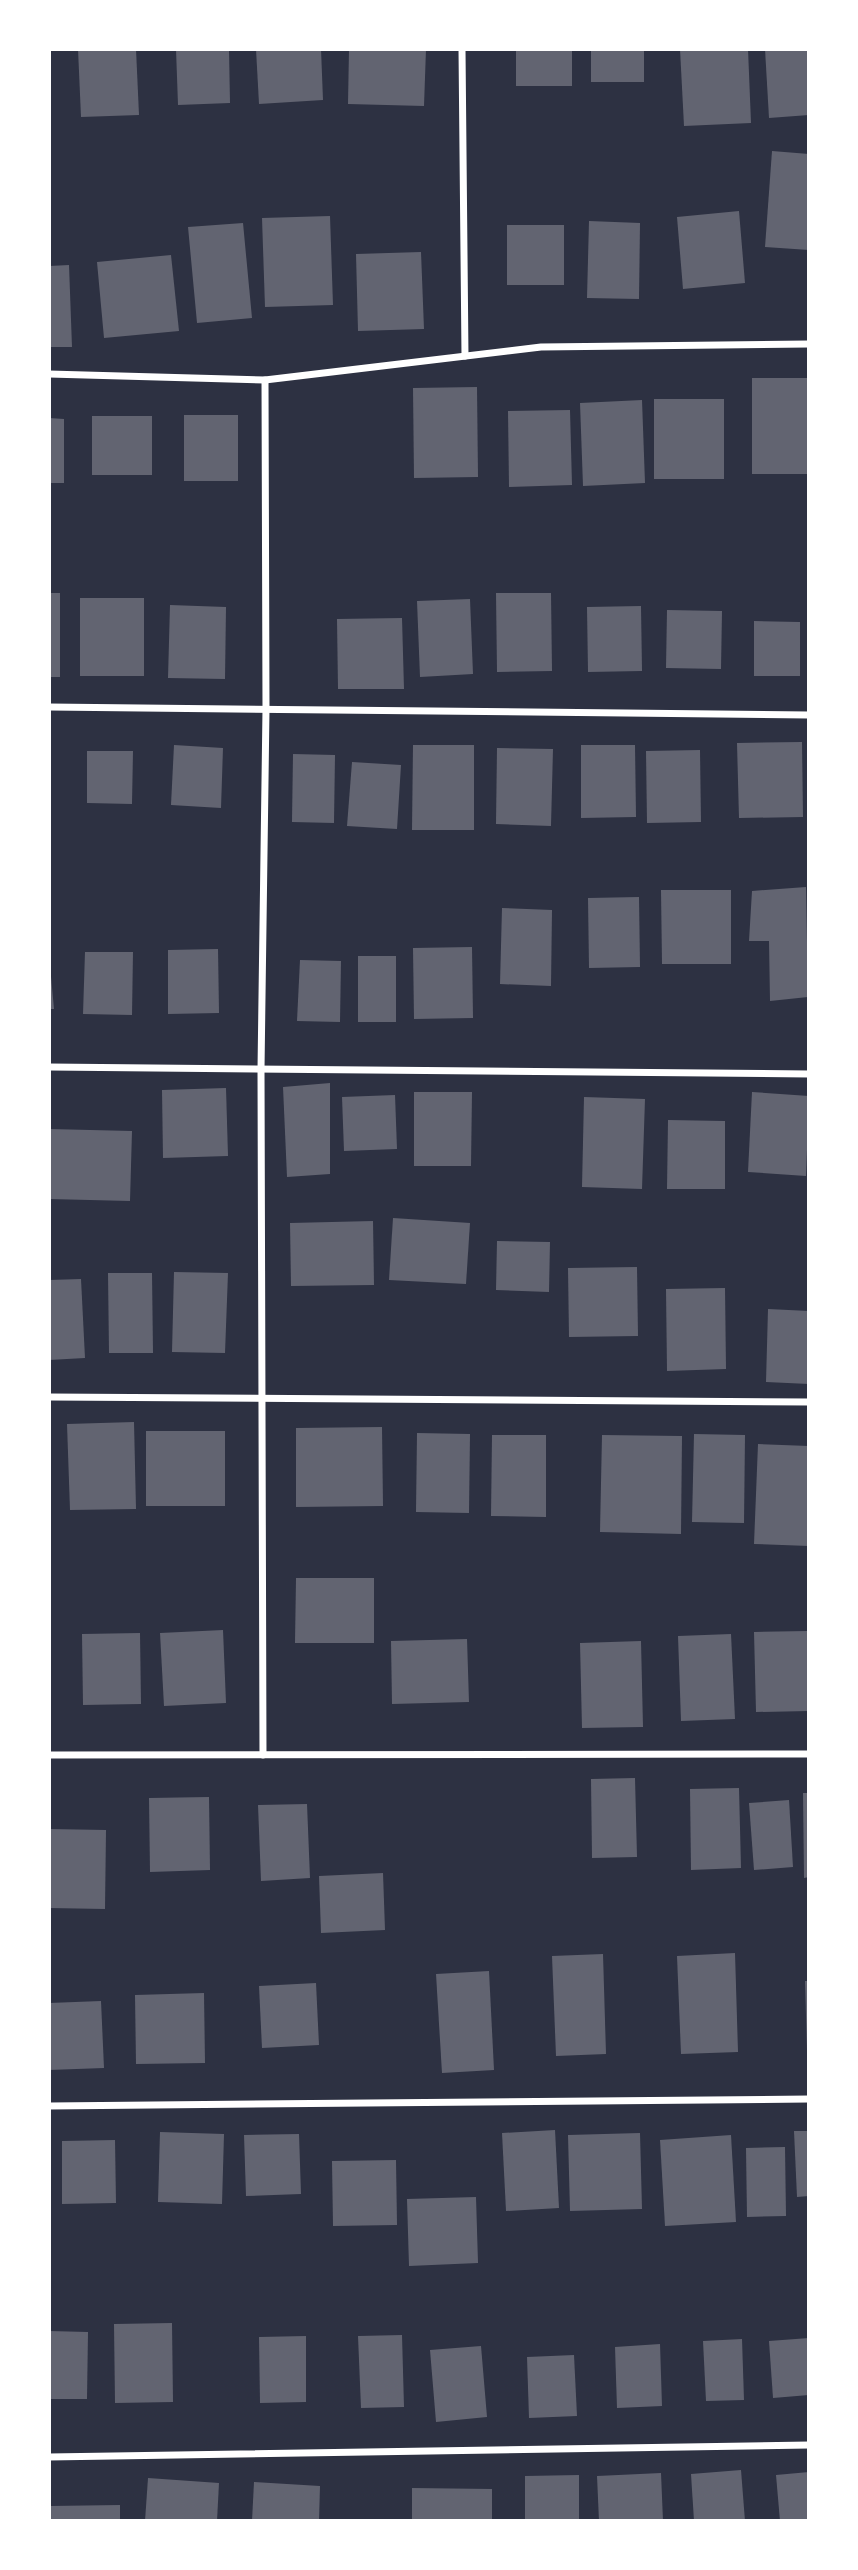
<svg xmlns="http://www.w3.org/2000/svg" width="858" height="2570" font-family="Mulish,sans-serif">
<rect width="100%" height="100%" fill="#2d3142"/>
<g fill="#626471">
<path d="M78,49h58l3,66 -58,2z"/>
<path d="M176,49h53l1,54 -52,2z"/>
<path d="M256,49h65l2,51 -64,4z"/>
<path d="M349,49h77l-2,57 -76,-2z"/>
<rect x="516" y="49" width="56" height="37"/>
<rect x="591" y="49" width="53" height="33"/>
<path d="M680,49h68l3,74 -67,3z"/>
<path d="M765,49h44v66l-40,3z"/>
<path d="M772,151l37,3v96l-44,-3z"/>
<path d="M739,211l6,72 -62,6 -6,-72z"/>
<path d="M330,216l3,89 -68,2 -3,-89z"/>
<path d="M589,221l51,2 -1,76 -52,-1z"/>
<path d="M243,223l9,95 -55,5 -9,-96z"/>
<rect x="507" y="225" width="57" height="60"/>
<path d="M421,252l3,77 -66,2 -2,-77z"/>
<path d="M171,255l8,76 -75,7 -7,-76z"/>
<path d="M69,265l3,82h-23v-81z"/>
<rect x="752" y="378" width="56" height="96"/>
<path d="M477,387l1,90 -64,1 -1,-90z"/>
<rect x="654" y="399" width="70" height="80"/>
<path d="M642,400l3,83 -62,3 -3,-83z"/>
<path d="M570,410l2,75 -63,2 -1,-76z"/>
<rect x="184" y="415" width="54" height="66"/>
<rect x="92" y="416" width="60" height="59"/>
<path d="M49,418l15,1v64h-15z"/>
<rect x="49" y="593" width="11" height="84"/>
<path d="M496,593h55l1,78 -55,1z"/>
<rect x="80" y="598" width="64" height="78"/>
<path d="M470,599l3,75 -53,3 -3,-76z"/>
<path d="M170,605l56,2 -1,72 -57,-1z"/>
<path d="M641,606l1,65 -54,1 -1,-65z"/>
<path d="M667,610l55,1 -1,58 -55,-1z"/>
<path d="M402,618l2,71h-66l-1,-70z"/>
<path d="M754,621l46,1v54h-46z"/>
<path d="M802,742l1,75 -64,1 -2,-75z"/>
<path d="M174,745l49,3 -2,60 -50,-3z"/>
<path d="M413,745h61v85h-62z"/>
<path d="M581,745h54l1,72 -55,1z"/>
<path d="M497,748l56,1 -2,77 -55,-2z"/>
<path d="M700,750l1,72 -54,1 -1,-72z"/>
<path d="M87,751h46l-1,53 -45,-1z"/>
<path d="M293,754l42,1 -1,68 -42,-1z"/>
<path d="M352,762l49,3 -4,64 -50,-3z"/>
<path d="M806,887l2,110 -38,4 -1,-60h-20l3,-50z"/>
<path d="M661,890h70v74h-69z"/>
<path d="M639,897l1,70 -51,1 -1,-70z"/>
<path d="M502,908l50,2 -1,76 -51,-2z"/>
<path d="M472,947l1,71 -59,1 -1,-71z"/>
<path d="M218,949l1,64 -51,1v-64z"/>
<path d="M85,952h48l-1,63 -49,-1z"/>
<path d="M49,955l5,54h-5z"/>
<rect x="358" y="956" width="38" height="66"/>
<path d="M300,960l41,1 -1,61 -43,-1z"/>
<path d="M330,1083v91l-43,3 -4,-90z"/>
<path d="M226,1088l2,68 -65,2 -1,-68z"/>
<path d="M414,1092h58l-1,74h-57z"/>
<path d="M752,1092l57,4 -3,80 -58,-4z"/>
<path d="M395,1095l2,54 -53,2 -2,-54z"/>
<path d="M584,1097l61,2 -3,90 -60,-2z"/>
<path d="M668,1120l57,1v68h-58z"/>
<path d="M49,1129l83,2 -2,70 -81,-2z"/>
<path d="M393,1218l77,5 -4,61 -77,-4z"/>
<path d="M373,1221l1,64 -83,1 -1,-63z"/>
<path d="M497,1241l53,1 -1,50 -53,-2z"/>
<path d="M637,1267l1,69 -69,1 -1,-69z"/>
<path d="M174,1272l54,1 -3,80 -53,-1z"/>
<path d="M108,1273h44l1,80h-44z"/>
<path d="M81,1279l4,79 -36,2v-80z"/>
<path d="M725,1288l1,81 -59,2 -1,-82z"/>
<path d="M768,1309l41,2v73l-43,-2z"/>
<path d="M134,1422l2,87 -66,1 -3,-86z"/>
<path d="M382,1427l1,79 -87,1v-79z"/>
<rect x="146" y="1431" width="79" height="75"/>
<path d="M417,1433l53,1 -1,79 -53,-1z"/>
<path d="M694,1434l51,1 -1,88 -52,-1z"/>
<path d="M492,1435h54v82l-55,-1z"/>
<path d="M602,1435l80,1 -1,98 -81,-2z"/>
<path d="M758,1444l51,2v100l-55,-2z"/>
<path d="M296,1578h78v65h-79z"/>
<path d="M223,1630l3,73 -62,3 -4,-73z"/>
<path d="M808,1631l1,80 -53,1 -2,-80z"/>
<path d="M140,1633l1,71 -58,1 -1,-71z"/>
<path d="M731,1634l4,85 -54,2 -3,-85z"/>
<path d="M467,1639l2,63 -77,2 -1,-63z"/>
<path d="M641,1641l2,86 -61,1 -2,-85z"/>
<path d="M635,1778l2,79 -45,1 -1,-79z"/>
<path d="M739,1788l2,80 -50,2 -1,-81z"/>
<path d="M803,1793h6v84l-5,1z"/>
<path d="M209,1797l1,73 -60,2 -1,-74z"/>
<path d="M789,1800l4,67 -39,3 -5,-67z"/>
<path d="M307,1804l3,74 -49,3 -3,-76z"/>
<path d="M49,1829l57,1 -1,79 -56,-1z"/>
<path d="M383,1873l2,57 -64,3 -2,-57z"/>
<path d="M735,1953l3,99 -57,2 -4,-98z"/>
<path d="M603,1954l3,100 -50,2 -4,-100z"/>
<path d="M489,1971l5,99 -52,3 -6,-99z"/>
<path d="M805,1981h4v69h-2z"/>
<path d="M316,1983l3,62 -57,3 -3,-62z"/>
<path d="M204,1993l1,70 -69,1 -1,-69z"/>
<path d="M101,2001l3,67 -55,2v-67z"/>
<path d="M555,2130l4,78 -53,3 -4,-78z"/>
<path d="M794,2131h15v65l-12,1z"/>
<path d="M160,2132l64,2 -2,70 -64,-2z"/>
<path d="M640,2133l2,76 -72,2 -2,-76z"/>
<path d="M299,2134l2,60 -55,2 -2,-61z"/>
<path d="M731,2135l5,87 -71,4 -5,-86z"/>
<path d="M115,2140l1,63 -54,1v-63z"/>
<path d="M785,2147l1,69 -39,1 -1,-69z"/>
<path d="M396,2160l1,65 -64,1 -1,-65z"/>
<path d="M476,2197l2,66 -69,3 -2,-67z"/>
<path d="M172,2323l1,79 -58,1 -1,-79z"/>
<path d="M49,2331l39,1 -1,67h-38z"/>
<path d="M402,2335l2,72 -43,1 -3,-72z"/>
<path d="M306,2336v66l-46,1 -1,-66z"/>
<path d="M809,2338v57l-36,3 -4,-57z"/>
<path d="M742,2339l2,61 -38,1 -3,-60z"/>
<path d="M660,2344l2,62 -45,2 -2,-61z"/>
<path d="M481,2346l6,71 -51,5 -6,-72z"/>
<path d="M574,2355l3,61 -48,2 -2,-61z"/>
<path d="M741,2470l4,51h-51l-3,-47z"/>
<path d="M809,2472v49h-29l-4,-46z"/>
<path d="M661,2473l2,48h-64l-2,-45z"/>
<path d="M579,2475v46h-54v-45z"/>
<path d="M148,2478l71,5 -2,38h-72z"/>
<path d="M254,2482l66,4 -1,35h-67z"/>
<path d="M412,2488l80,1v32h-80z"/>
<path d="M120,2505v16h-71v-15z"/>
</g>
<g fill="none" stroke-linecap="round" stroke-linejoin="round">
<g stroke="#fff" stroke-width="7">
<path d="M462,49l3,307"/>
<path d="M49,374l216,6 276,-33 268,-3"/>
<path d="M49,707l760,8"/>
<path d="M49,1067l760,7"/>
<path d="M49,1397l760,5"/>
<path d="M49,1755l760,-1"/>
<path d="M263,1755l-2,-686 5,-360 -1,-329"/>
<path d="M49,2106l760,-7"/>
<path d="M49,2457l760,-12"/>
</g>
</g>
<rect width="858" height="2570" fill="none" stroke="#ffffff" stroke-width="102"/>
</svg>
